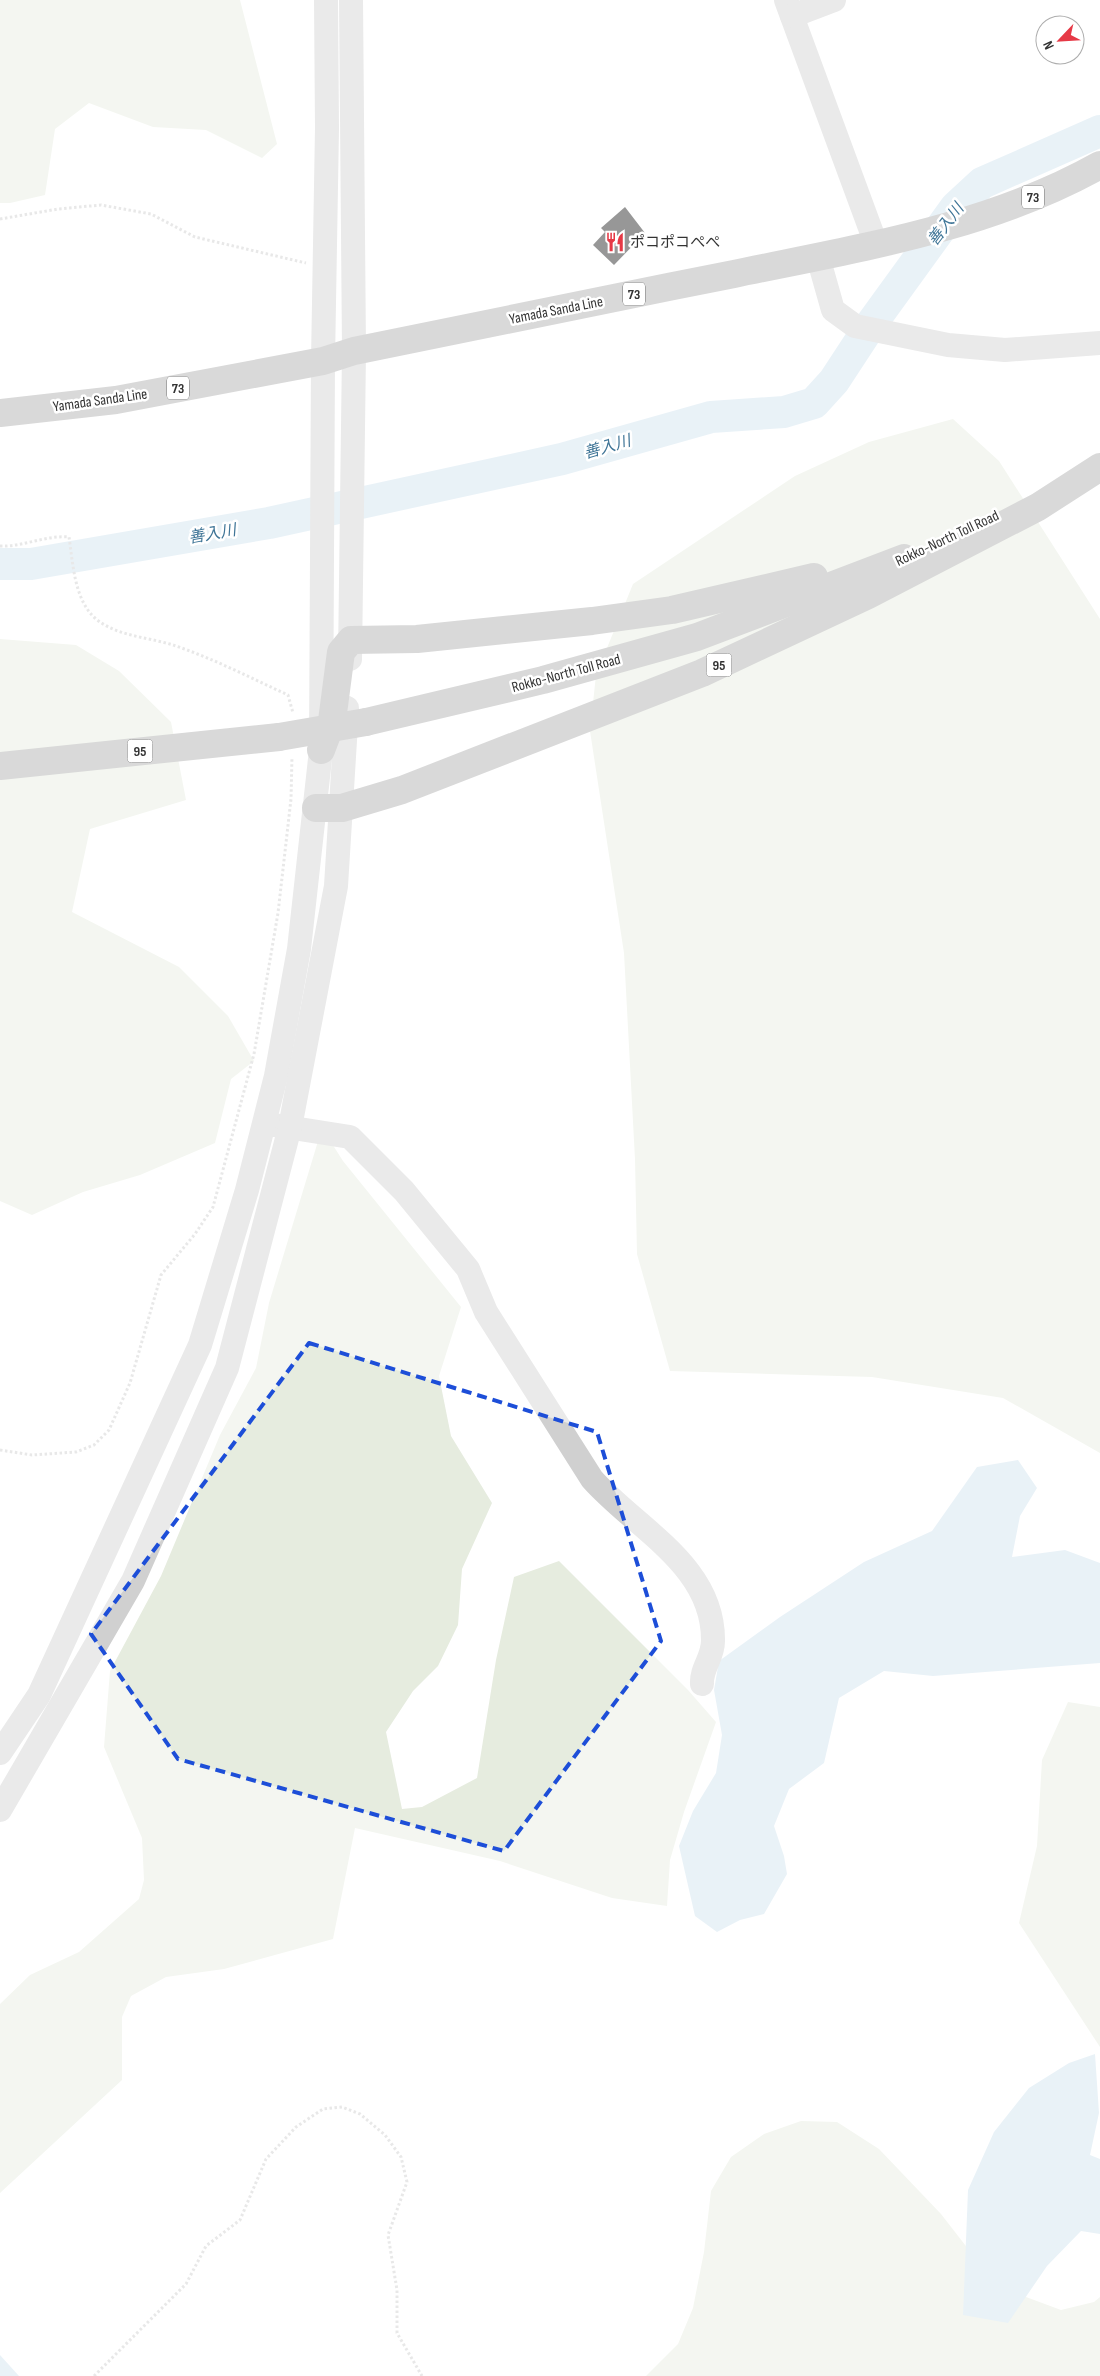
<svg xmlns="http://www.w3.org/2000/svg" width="1100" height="2376" font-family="'Sofia Sans Condensed','Noto Sans JP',sans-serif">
<rect width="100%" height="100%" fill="#fff"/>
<g fill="#e6ecdf">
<path d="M0,0h240l37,144 -15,14 -56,-28 -53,-3 -64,-24 -34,26 -10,66 -35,8h-10z"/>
<path d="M953,419l46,42 101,158v834l-97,-55 -131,-21 -202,-6 -33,-117 -2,-95 -11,-206 -34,-222 6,-56 37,-91 162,-108 74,-34z"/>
<path d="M0,639l76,6 43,26 52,51 15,78 -96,29 -18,83 107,55 49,49 26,45 -23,18 -16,64 -75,32 -57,17 -51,23 -32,-14z"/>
<path d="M322,1128l21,33 118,146 -22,69 12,60 41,67 -30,66 -4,56 -20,41 -25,25 -27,41 16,77 20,-2 55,-29 19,-118 18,-83 45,-16 129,129 28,32 -32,90 -14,48 -3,46 -55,-8 -112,-37 -145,-33 -22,111 -109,30 -58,8 -35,19 -9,21v63l-122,113v-189l30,-29 49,-23 60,-53 5,-19 -2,-42 -38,-91 6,-76 51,-95 59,-141 36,-67 13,-65z"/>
<path d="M1068,1702l32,5v340l-81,-124 18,-77 5,-86z"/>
<path d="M801,2121l36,1 42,27 62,65 56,72 64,24 33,-8 6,-5v79h-454l32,-32 15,-36 11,-56 7,-61 20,-34 33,-23z"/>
</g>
<g fill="#cfe2ee">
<path d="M1018,1460l19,28 -17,28 -8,41 53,-7 35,13v100l-167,13 -49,-5 -45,27 -15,65 -35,26 -15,37 10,30 3,18 -23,40 -24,6 -23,12 -22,-16 -16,-70 14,-35 23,-38 6,-38 -8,-45 5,-29 61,-44 84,-55 68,-31 45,-64z"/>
<path d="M1095,2054l4,59 -9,42 10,4v75l-19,-3 -34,35 -39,57 -45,-8 5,-125 26,-58 35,-44 40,-25z"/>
<path d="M0,2355l19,21h-19z"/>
</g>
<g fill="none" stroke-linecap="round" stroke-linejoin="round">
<path stroke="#cfe2ee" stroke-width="32" d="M0,564h31l238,-41 293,-64 149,-42 73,-5 30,-9 20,-22 38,-58 84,-116 26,-24 118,-52"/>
</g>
<path fill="#1a1a1a" d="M625,207l20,26 -31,32 -21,-20 12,-13 -4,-4z"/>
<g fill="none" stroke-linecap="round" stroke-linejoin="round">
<g stroke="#cdcdcd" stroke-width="3" stroke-dasharray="2.5 2.5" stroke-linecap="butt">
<path d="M0,219l58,-10 43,-4 50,9 44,23 111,26"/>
<path d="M0,546c23,1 45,-11 69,-9 4,26 5,63 27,82 22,18 54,18 80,27 38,13 75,32 112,49l5,18"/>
<path d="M0,1450l32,5 44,-3 18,-7 15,-15 21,-47 31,-108 34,-41 18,-27 41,-153 24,-141 13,-114 1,-42"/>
<path d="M94,2376l92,-92 20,-38 34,-26 26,-61 30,-32 27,-18 19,-2 18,7 25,21 16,22 6,25 -19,53 9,55v43l25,43"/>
</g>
<g stroke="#d0d0d0" stroke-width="24">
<path d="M786,0l90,244"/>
<path d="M792,16l42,-16"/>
<path d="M818,257l15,53 22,16 93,19 57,5 95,-7"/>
<path d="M350,659l4,-308 -3,-351"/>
<path d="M274,1125l76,12 54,54 64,78 18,43 106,167c44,50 122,86 121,162 0,17 -12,27 -11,43"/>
<path d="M0,1753l39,-58 161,-350 47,-155 29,-114 23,-127 22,-199 2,-389 4,-233 -1,-128"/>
<path d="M0,1810l133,-229 94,-213 63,-241 46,-241 11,-178"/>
</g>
<g stroke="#ababab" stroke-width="28">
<path d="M0,413l116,-13 207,-39 31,-10c126,-26 253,-52 380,-77 124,-26 254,-46 366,-109"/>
<path d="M366,722l177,-42 154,-43 207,-79"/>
<path d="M321,750l11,-29 9,-69 10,-12 66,-1 175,-18 80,-11 142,-33"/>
<path d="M0,766l279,-29"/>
<path d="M316,808h26l60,-18 300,-117 166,-78 170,-88 62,-40"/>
</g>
<path stroke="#ababab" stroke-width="28" d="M279,737l87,-15"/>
</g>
<path d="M0 0H1100V2376H0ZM309,1343l288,89 64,209 -157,210 -326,-92 -87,-125z" fill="#fff" fill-opacity=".55" fill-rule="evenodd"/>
<path fill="none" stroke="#1d4ed8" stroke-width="4" stroke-dasharray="10 6" stroke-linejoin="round" d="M309,1343l288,89 64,209 -157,210 -326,-92 -87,-125z"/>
<defs>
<symbol id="restaurant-bare" viewBox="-9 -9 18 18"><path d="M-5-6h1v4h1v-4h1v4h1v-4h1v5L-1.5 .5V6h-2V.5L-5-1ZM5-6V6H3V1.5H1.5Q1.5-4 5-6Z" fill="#e63946" stroke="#fff" stroke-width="2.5" paint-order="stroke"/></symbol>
</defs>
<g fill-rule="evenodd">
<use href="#restaurant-bare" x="601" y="228" width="28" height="28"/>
</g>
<g text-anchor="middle" stroke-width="5" stroke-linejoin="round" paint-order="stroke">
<g fill="#fff" stroke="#707070" stroke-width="1">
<rect x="1022" y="185.5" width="22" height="23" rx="4"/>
<rect x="623" y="282.5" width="22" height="23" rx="4"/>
<rect x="167" y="376.5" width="22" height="23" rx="4"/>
<rect x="706.5" y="653.5" width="25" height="23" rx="4"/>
<rect x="127.5" y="739.5" width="25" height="23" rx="4"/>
</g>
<g font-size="14" font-weight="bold" fill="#333">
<text x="1033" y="202">73</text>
<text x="634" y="299">73</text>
<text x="178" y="393">73</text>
<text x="719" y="670">95</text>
<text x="140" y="756">95</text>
</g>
<g font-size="15" fill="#333" stroke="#fff" text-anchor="start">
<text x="630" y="247">ポコポコぺぺ</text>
</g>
<g font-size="15" fill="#333" stroke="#fff">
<text transform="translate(556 310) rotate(-11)" y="5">Yamada Sanda Line</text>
<text transform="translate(100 400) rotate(-8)" y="5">Yamada Sanda Line</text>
<text transform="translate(947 538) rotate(-25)" y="5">Rokko-North Toll Road</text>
<text transform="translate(566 673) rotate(-15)" y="5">Rokko-North Toll Road</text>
</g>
<g font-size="16" font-style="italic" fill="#3f7597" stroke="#fff">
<text transform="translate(945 224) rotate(-53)" y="6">善入川</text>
<text transform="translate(607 446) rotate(-16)" y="6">善入川</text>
<text transform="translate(212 533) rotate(-10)" y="6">善入川</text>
</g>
</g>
<g transform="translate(1060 40) rotate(245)"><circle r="24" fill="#ffffff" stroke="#adadad"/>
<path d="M0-4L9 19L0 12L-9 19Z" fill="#e63946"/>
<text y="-8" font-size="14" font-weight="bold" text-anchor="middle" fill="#333333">N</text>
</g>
</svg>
